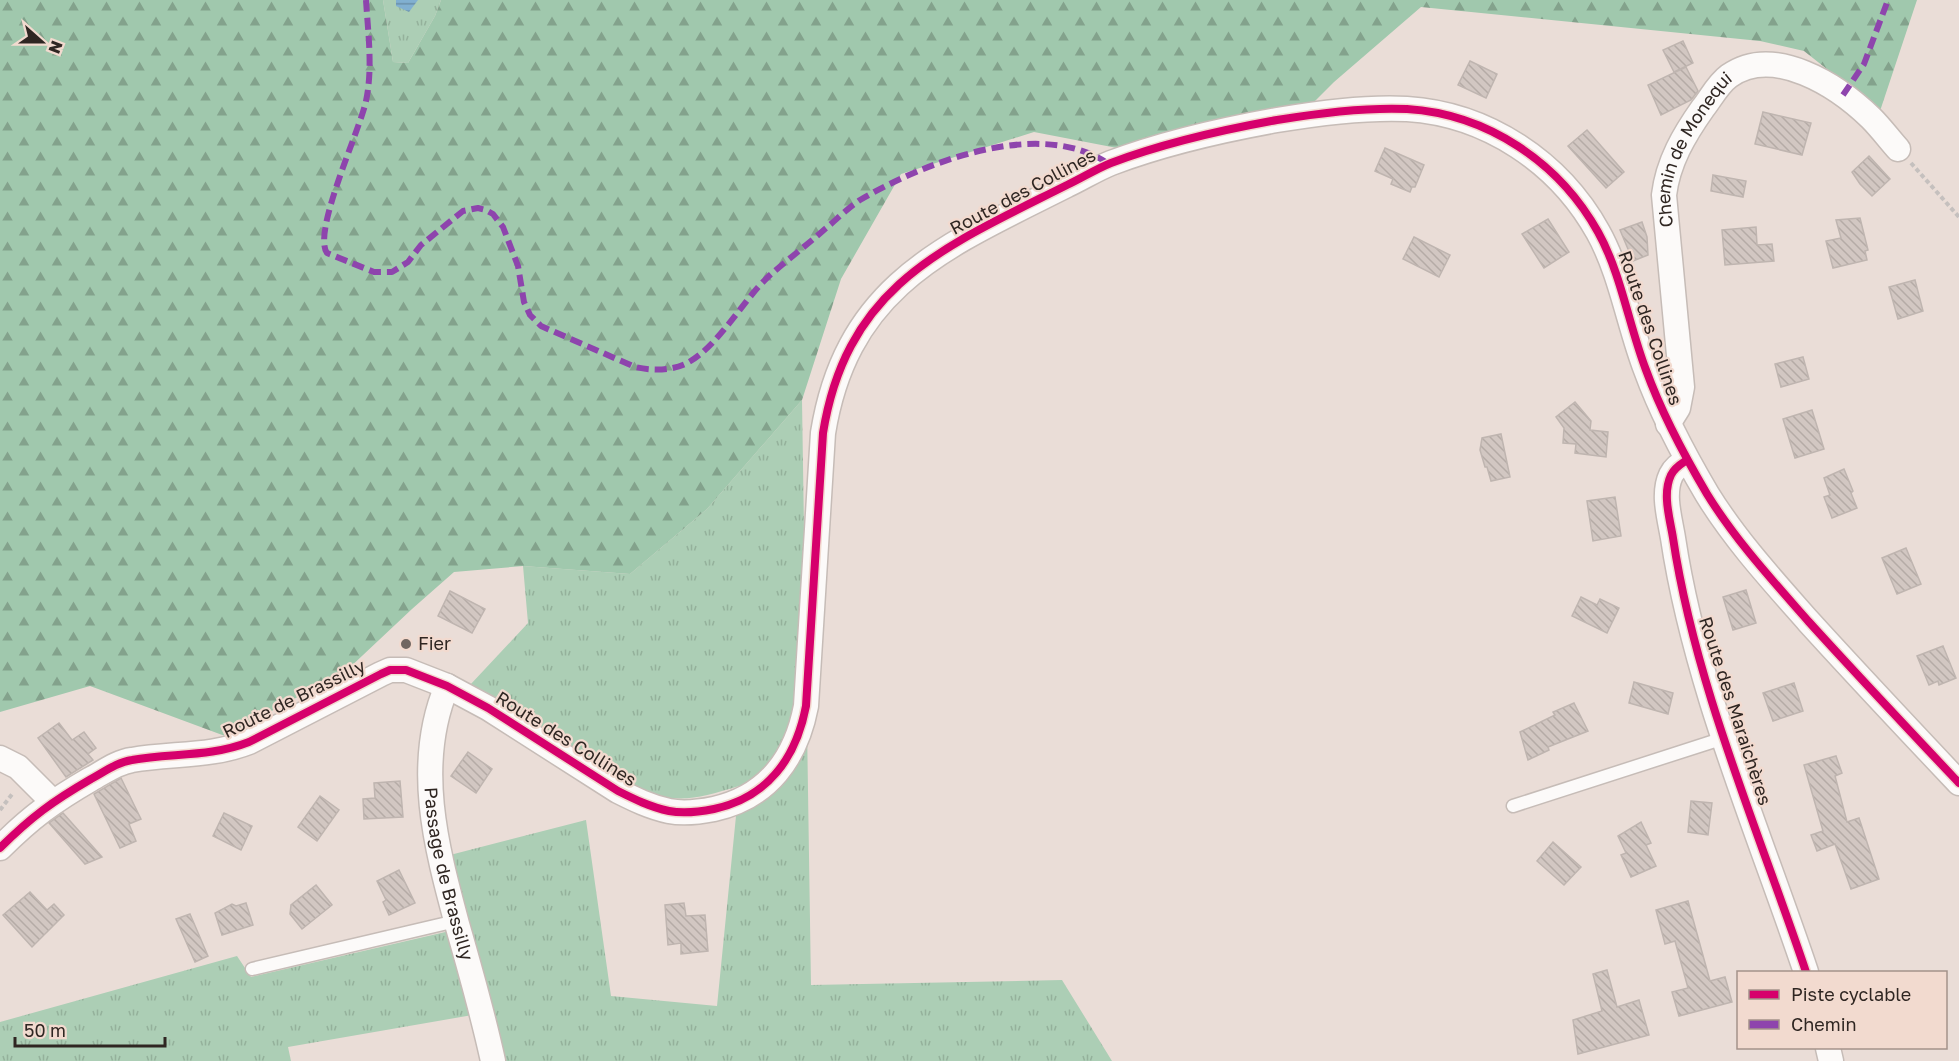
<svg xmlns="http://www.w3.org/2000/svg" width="1959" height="1061" font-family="'Golos Text',sans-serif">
<defs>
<pattern id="grass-tufts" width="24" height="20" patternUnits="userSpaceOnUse" patternTransform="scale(1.5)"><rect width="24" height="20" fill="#acceb5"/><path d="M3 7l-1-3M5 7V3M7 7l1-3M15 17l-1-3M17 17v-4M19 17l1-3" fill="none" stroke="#94b19b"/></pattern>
<pattern id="forest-firs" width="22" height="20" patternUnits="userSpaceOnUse" patternTransform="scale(1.5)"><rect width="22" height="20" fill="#a0c8ad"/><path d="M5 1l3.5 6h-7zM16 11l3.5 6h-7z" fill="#83a28c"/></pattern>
<pattern id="water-rules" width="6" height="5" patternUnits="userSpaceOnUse" patternTransform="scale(1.5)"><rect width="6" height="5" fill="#81b0d1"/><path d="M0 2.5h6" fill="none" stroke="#6a8fa9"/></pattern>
<pattern id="building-back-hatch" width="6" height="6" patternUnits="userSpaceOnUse" patternTransform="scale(1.5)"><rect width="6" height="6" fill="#d2c7c2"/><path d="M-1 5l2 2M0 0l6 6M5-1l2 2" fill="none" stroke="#b5aba6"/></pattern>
</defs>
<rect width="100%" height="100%" fill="#eaddd7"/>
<g fill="url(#grass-tufts)">
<path d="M383,0h58l-6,16 -27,47 -15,-1z"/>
<path d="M802,400l9,585 251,-5 50,81h-614l-14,-48 -196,34 3,14h-291v-39l237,-66 14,21 216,-50 -17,-72 136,-35 25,176 106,10 22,-220c-42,13 -60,18 -103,4l-166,-105 58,-62 -5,-57 107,8 77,-65z"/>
</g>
<path fill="url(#forest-firs)" d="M0,0h383l10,62 15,1 27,-47 6,-16h1476l-37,111 -76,-60 -44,-10 -339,-34 -87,75 -26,26 -191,40 -83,-16 -133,42 -60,105 -39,121 -95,109 -77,65 -107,-8 -69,6 -42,37 -66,62 -121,65 -135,-50 -90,26z"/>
<path fill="url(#water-rules)" d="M396,0h22l-9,12 -13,-6z"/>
<g fill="url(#building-back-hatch)" stroke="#bfb5b0" stroke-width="1.5">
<path d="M1683,41l10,22 -19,9 -11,-22z"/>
<path d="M1470,61l27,13 -11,24 -28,-13z"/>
<path d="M1686,67l12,24 -7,9 -30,15 -13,-30z"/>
<path d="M1763,112l48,11 -9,32 -47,-11z"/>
<path d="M1587,130l37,42 -18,16 -38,-42z"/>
<path d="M1385,148l39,17 -9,22h-3l-2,5 -19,-8 2,-5 -18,-8z"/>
<path d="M1869,156l21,23 -18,17 -12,-12 -8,-12z"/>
<path d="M1713,175l33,6 -3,16 -32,-6z"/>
<path d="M1860,218l8,32 -3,1 2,9 -34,8 -7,-27 15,-3 -5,-18z"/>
<path d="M1548,219l21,33 -25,16 -22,-34z"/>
<path d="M1642,222l5,15 1,18 -15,6 -13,-31z"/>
<path d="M1756,227l1,18 15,-1 2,17 -49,4 -3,-35z"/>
<path d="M1414,237l36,18 -11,22 -36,-18z"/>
<path d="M1915,280l8,31 -25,8 -9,-32z"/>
<path d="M1803,357l6,22 -28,8 -6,-23z"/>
<path d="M1575,402l16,19 -1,9 18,2 -2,25 -31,-4 1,-9 -13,-1 1,-15 -8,-11z"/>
<path d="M1812,410l12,39 -29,9 -12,-39z"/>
<path d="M1501,434l9,43 -19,4 -4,-14h-2l-5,-17 2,-12z"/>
<path d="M1844,469l9,22 -2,2 6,15 -25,10 -8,-21 6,-2 -6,-17z"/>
<path d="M1615,497l6,39 -28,5 -6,-40z"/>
<path d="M1906,548l15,36 -24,10 -15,-36z"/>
<path d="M1746,590l10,33 -23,7 -10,-33z"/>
<path d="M450,591l35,18 -13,24 -34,-17z"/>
<path d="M1581,597l16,8 3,-6 19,9 -12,25 -35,-17z"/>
<path d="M1943,646l13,32 -17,7 -1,-4 -9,4 -12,-29z"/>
<path d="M1634,682l39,11 -5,21 -39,-11z"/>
<path d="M1794,683l9,28 -30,10 -10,-28z"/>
<path d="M1574,703l14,28 -40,16 1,3 -21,10 -8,-28 35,-17 -2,-3z"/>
<path d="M59,723l13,17 12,-8 12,16 -8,6 5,6 -27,17 -28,-39z"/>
<path d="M468,752l24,17 -16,24 -25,-17z"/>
<path d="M1836,756l6,17 -7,3 12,46 12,-4 20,61 -28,10 -16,-45 -18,7 -6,-16 12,-4 -19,-66z"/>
<path d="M121,778l20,41 -12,5 7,17 -16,7 -26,-54z"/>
<path d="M400,781l3,36 -39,2 -1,-20 12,-1 -1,-15z"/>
<path d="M320,796l19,14 -22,31 -19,-14z"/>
<path d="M1691,801l21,2 -4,32 -20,-3z"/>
<path d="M63,813l39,44 -17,7 -36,-41z"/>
<path d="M224,813l28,13 -11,24 -28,-14z"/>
<path d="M1641,822l10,21 -5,2 10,21 -25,11 -10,-22 5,-2 -8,-17z"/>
<path d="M1553,842l28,25 -17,18 -27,-24z"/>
<path d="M399,870l16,33 -26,12 -6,-13 3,-2 -9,-19z"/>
<path d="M316,885l16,20 -30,24 -12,-15 1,-9z"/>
<path d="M30,892l17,18 7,-6 10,11 -32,32 -29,-32z"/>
<path d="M1688,901l22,80 15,-4 7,25 -53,14 -7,-24 16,-4 -13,-47 -10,3 -9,-34z"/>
<path d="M246,903l7,22 -31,10 -7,-22 17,-9 4,2z"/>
<path d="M684,903l2,13 19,-1 3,36 -27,3v-11l-13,2 -3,-40z"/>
<path d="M190,914l18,42 -13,6 -19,-43z"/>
<path d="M1607,970l10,37 22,-7 10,35 -71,19 -5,-34 29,-9 -9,-37z"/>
</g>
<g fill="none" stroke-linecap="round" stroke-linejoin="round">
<defs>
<g id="lane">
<path d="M1513,806l211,-68"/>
<path d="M252,969l204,-48"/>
</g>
<g id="street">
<path id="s1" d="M1668,424l10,-16 4,-21 -18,-192c4,-33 20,-60 39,-87 8,-10 15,-24 26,-32 45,-32 109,10 142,42 10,10 18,21 27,31"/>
<path d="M1687,460c-6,4 -12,7 -16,15 -9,19 -1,44 2,63 22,147 86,294 133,434"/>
<path id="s2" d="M447,686c-33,78 -11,160 10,238 13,45 26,91 36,137"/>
<path d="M0,758l18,9 34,34"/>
<path d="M0,848c31,-31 53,-47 91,-69 13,-7 26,-17 41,-19 40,-7 79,-3 117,-18l132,-68 9,-4h16l41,16 41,22 130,83c16,8 32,16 51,20 15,3 30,1 45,-2 54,-12 82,-51 92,-103l17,-273c24,-149 123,-187 244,-248 15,-7 29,-16 44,-22 53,-20 110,-33 166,-43 42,-7 86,-13 130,-11 80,5 152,53 191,123 23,41 31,94 48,138 16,44 38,85 61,124 29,47 66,87 102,128 49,54 100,108 150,161"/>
<path d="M1828,1048l3,13"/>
</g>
</defs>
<use href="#lane" stroke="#c6bcb7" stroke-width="15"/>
<use href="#street" stroke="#c6bcb7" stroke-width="27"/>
<g stroke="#c5c0be" stroke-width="4" stroke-dasharray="4.5 3" stroke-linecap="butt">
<path d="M1911,163l48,54"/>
<path d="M0,810l13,-17"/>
</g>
<use href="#lane" stroke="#fcfaf9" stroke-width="12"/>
<use href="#street" stroke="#fcfaf9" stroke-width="24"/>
<g stroke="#8e44ad" stroke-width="6" stroke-dasharray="12 6" stroke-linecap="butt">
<path d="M366,0c2,33 7,68 0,101 -6,29 -54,131 -39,152l47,19h18l16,-10 13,-17 42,-34 15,-3 8,2 7,4 10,13 15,39 6,36 6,13 11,11 94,41c17,4 38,4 54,-5 30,-17 54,-62 80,-86 18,-16 38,-31 56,-47 11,-9 23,-21 35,-29 65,-38 180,-83 249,-36"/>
<path d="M1843,95l21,-31 24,-64"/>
</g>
<defs>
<g id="cycleway">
<path d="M1687,460c-6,4 -12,7 -16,15 -9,19 -1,44 2,63 22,147 86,294 133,434"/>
<path d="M0,848c31,-31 53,-47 91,-69 13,-7 26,-17 41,-19 40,-7 79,-3 117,-18l132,-68 9,-4h16l41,16 41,22 130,83c16,8 32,16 51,20 15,3 30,1 45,-2 54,-12 82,-51 92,-103l17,-273c24,-149 123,-187 244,-248 15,-7 29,-16 44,-22 53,-20 110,-33 166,-43 42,-7 86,-13 130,-11 80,5 152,53 191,123 23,41 31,94 48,138 16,44 38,85 61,124 29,47 66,87 102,128 49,54 100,108 150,161"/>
</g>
</defs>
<use href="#cycleway" stroke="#f2dacf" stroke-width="11"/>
<use href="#cycleway" stroke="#d6006c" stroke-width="8"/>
</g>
<circle fill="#706661" stroke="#f2dacf" stroke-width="2" cx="406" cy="644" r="6"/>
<g text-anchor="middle" stroke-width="4.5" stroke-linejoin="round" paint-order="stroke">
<g font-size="18" fill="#2f2622" stroke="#f2dacf">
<text dy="6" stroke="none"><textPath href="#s1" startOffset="286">Chemin de Monequi</textPath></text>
<text transform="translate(1023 192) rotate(-28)" y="6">Route des Collines</text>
<text transform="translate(1650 328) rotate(71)" y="6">Route des Collines</text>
<text transform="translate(294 699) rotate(-26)" y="6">Route de Brassilly</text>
<text transform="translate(1735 711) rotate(72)" y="6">Route des Maraichères</text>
<text transform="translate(566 739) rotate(32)" y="6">Route des Collines</text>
<text dy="6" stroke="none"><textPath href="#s2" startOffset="192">Passage de Brassilly</textPath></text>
</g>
<g font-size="18" fill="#2f2622" stroke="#f2dacf" text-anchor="start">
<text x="418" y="650">Fier</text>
</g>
</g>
<rect x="1737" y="971" width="210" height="78" fill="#f2dacf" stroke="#a4928a" stroke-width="1.5"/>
<rect x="1749" y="990" width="30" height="9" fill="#d6006c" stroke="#a4928a" stroke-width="1.5"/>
<text x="1791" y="1001" font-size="18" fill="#2f2622">Piste cyclable</text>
<rect x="1749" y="1020" width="30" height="9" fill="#8e44ad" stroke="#a4928a" stroke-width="1.5"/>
<text x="1791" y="1031" font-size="18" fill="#2f2622">Chemin</text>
<g transform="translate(42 42) rotate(111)" stroke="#f2dacf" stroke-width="4.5" paint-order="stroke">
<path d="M0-4.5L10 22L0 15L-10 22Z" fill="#2f2622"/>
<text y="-9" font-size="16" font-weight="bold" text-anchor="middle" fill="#2f2622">N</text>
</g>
<path d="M15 1037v9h150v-9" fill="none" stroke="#2f2622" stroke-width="3"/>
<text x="24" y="1037" font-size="18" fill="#2f2622" stroke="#f2dacf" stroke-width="4.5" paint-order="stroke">50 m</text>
</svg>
